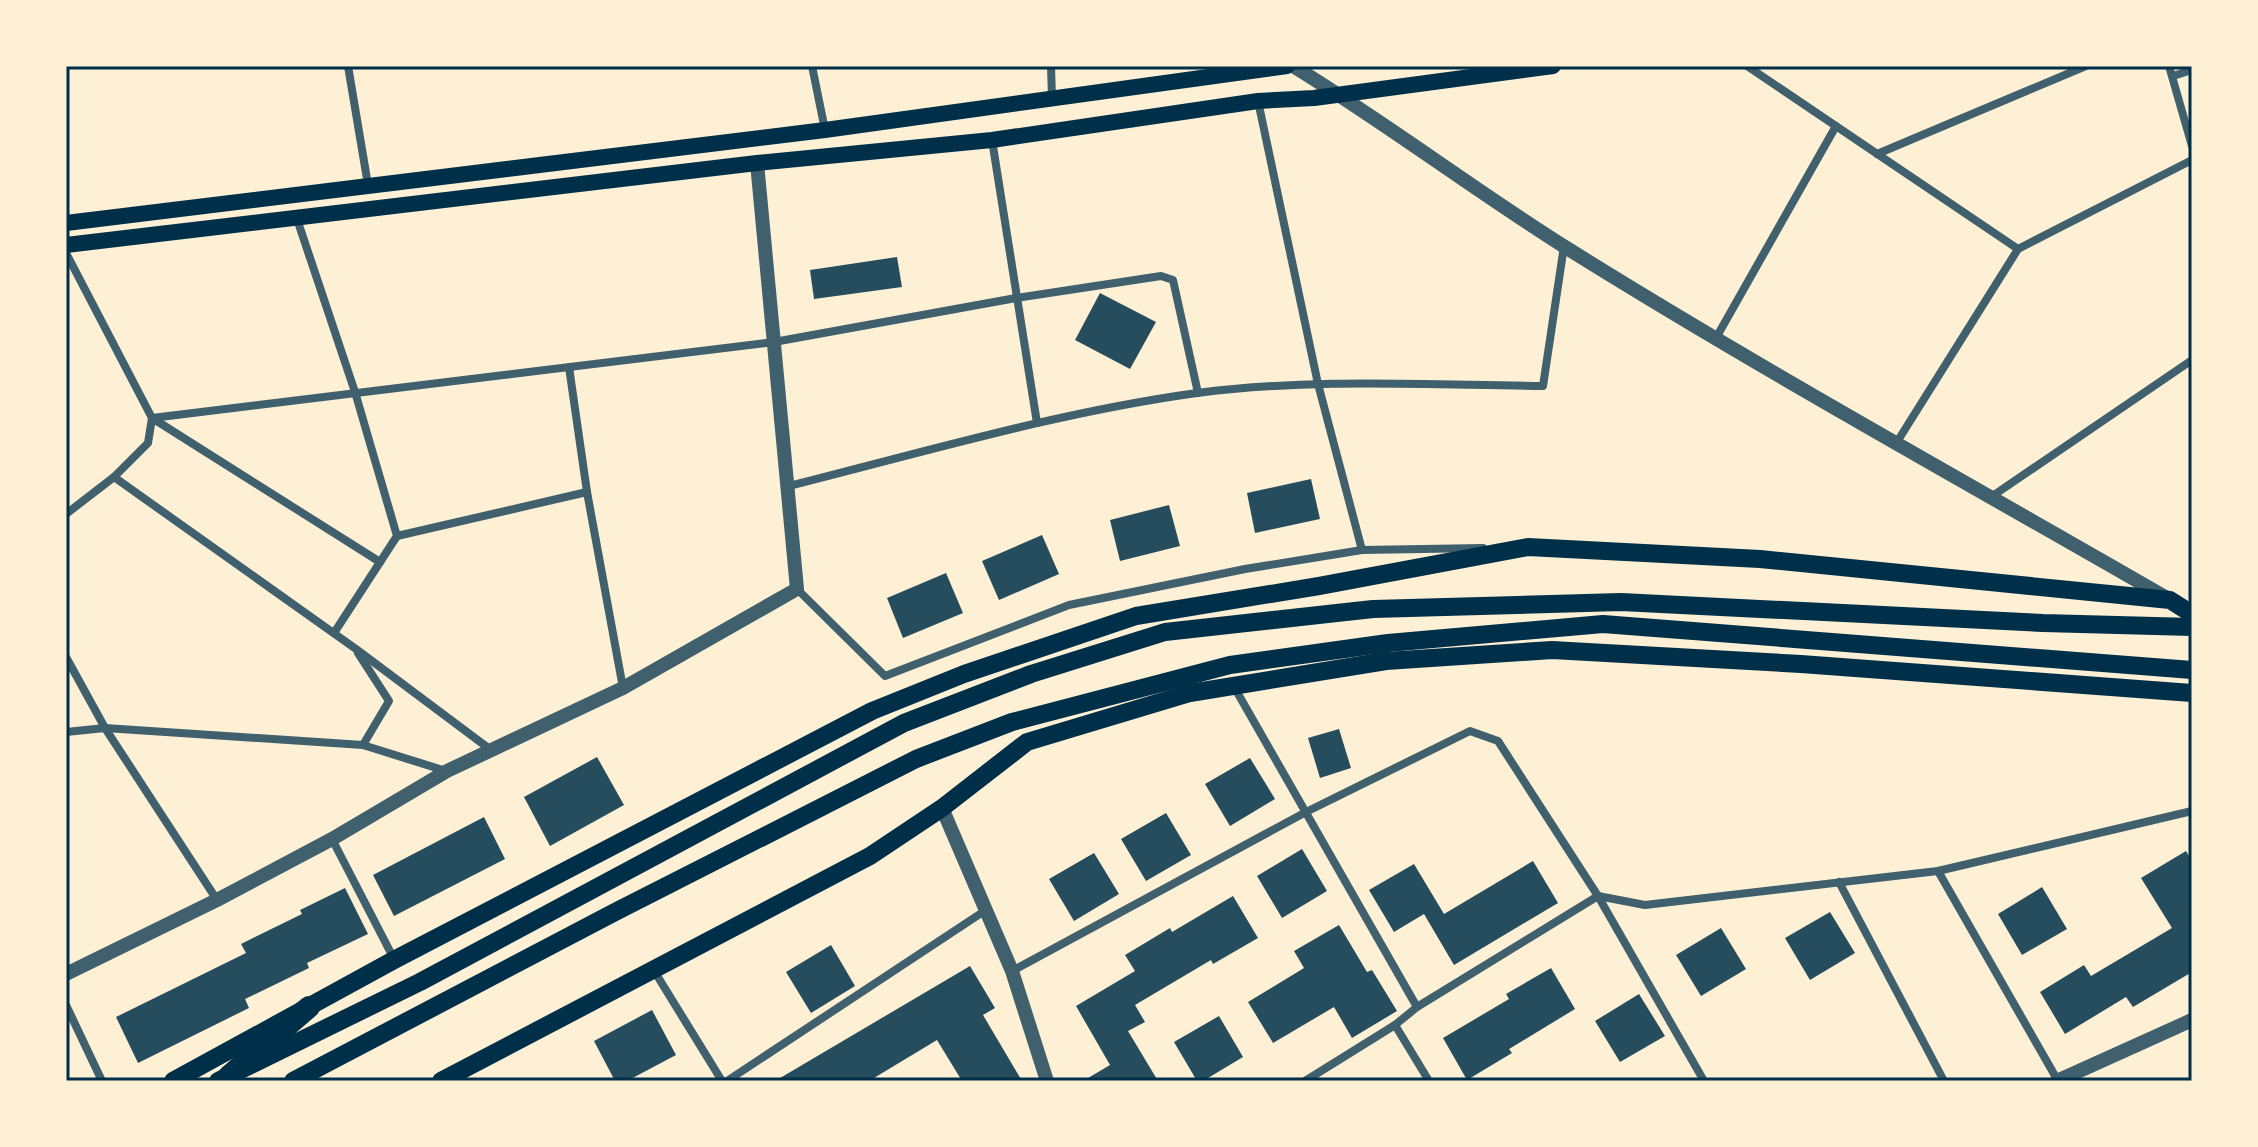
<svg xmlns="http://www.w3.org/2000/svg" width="2258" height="1147" font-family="'Titillium Web',sans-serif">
<rect width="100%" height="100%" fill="#fdf0d5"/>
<g fill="#264d5e">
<path d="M897,257l5,30 -88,12 -4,-29z"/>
<path d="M1100,293l56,29 -26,47 -55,-29z"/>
<path d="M1311,479l9,40 -65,14 -8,-40z"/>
<path d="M1169,505l11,41 -60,15 -10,-41z"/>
<path d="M1042,535l17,39 -60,26 -17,-39z"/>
<path d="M946,573l17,40 -60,25 -16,-40z"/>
<path d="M1339,729l12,39 -31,10 -12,-40z"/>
<path d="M597,757l27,48 -74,41 -26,-49z"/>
<path d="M1250,758l25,41 -45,27 -25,-42z"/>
<path d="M1166,813l25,42 -45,26 -25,-42z"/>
<path d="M484,817l21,42 -111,57 -21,-41z"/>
<path d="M1302,849l25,42 -45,27 -25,-42z"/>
<path d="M2186,851l6,10v111l-59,35 -7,-10 -61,37 -25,-42 44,-27 7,11 81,-48 -31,-50z"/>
<path d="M1094,853l25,41 -45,27 -25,-42z"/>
<path d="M1533,861l25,42 -104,62 -30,-51 -30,18 -25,-42 45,-26 30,50z"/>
<path d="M2042,887l25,42 -45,26 -24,-41z"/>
<path d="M345,888l23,46 -61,29 2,5 -64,31 4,9 -111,55 -22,-46 130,-64 -5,-9 61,-30 -2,-4z"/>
<path d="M1233,896l25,42 -45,26 -2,-4 -76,45 10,17 -17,9 30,50h-75l27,-16 -34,-59 59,-35 -10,-16 45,-27 2,4z"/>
<path d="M1830,912l25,41 -45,27 -25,-42z"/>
<path d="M1339,925l28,47 5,-2 25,41 -45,27 -18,-31 -61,36 -25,-41 56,-34 -10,-17z"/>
<path d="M1721,928l25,41 -45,27 -25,-41z"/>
<path d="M831,945l24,41 -44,27 -25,-41z"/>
<path d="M970,966l25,42 -12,7 39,66h-60l-25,-41 -68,41h-94z"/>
<path d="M1551,968l24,41 -66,40 3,4 -45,27 -24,-42 66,-39 -3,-5z"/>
<path d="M1639,994l26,42 -45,26 -25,-41z"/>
<path d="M652,1010l24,45 -49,26h-12l-21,-40z"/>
<path d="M1219,1016l24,41 -40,24h-6l-23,-39z"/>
</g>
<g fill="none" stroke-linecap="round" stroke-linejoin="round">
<g stroke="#3f606c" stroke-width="8">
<path d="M348,66l20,119"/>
<path d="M812,66l13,64"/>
<path d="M1051,66l1,32"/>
<path d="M1747,66l271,183"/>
<path d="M2169,66l23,80"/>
<path d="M2173,76l19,-6"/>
<path d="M1258,101l60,283 44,166"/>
<path d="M992,140l45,283"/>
<path d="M1877,154l209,-88"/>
<path d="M297,219l58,173 42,144 -63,97"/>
<path d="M66,253l86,165 228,144"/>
<path d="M1716,338l120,-212"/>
<path d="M569,367l18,125 36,196"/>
<path d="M152,418l622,-76 242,-44 145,-22 12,4 25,113"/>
<path d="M1897,442l121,-193 174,-89"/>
<path d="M114,477l242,172 135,101"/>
<path d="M789,486c135,-34 270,-74 408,-93 114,-15 231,-8 346,-7l21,-140"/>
<path d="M1991,497l201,-137"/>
<path d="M66,514l48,-37 34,-34 4,-25"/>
<path d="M397,536l190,-44"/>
<path d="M797,589l88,87 184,-71 176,-36 117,-19 121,-2"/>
<path d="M358,653l31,48 -26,44"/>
<path d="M66,657l39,71 112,172"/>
<path d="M1233,685l184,322"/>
<path d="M66,732l39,-4 258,17 83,26"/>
<path d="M332,839l62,120"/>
<path d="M1938,871l120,210"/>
<path d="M1839,882l105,199"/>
<path d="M1598,896l47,9 293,-34 254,-60"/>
<path d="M653,969l69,112"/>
<path d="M1012,971l294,-159 164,-81 28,10 100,155 106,185"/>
<path d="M66,1005l36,76"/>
<path d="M1395,1025l34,56"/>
<path d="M727,1081l259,-171"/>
<path d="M1305,1081l90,-56 22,-18 181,-111"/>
</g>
<g stroke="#3f606c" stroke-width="14">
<path d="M1293,66c93,57 180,123 272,181 197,123 401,235 602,351"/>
<path d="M942,808l70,163 35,110"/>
<path d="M66,974l151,-74 115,-61 115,-68 176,-83 174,-99 -40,-426"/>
<path d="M2057,1081l135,-61"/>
</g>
<g stroke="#003049" stroke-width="16">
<path d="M66,223l759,-93 462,-64"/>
<path d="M66,245l691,-82 235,-23 266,-39 56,-3 239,-32"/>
</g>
<g stroke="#003049" stroke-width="18">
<path d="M173,1081l221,-121 478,-249 92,-37 172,-58 183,-30 209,-39 232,12 410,41 22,14"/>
<path d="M218,1081l202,-99 484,-259 127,-49 134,-42 208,-23 248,-7 422,21 149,4"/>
<path d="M293,1081l324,-170 299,-152 96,-37 218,-57 158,-22 215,-19 589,46"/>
<path d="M441,1081l429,-225 72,-48 85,-66 163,-49 196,-32 166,-11 249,14 391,29"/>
</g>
<path stroke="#003049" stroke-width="22" d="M229,1076l80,-69"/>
</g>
<rect width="2258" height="1147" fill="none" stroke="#fdf0d5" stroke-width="136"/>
<rect x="68" y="68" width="2122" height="1011" fill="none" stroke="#003049" stroke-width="3"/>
</svg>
